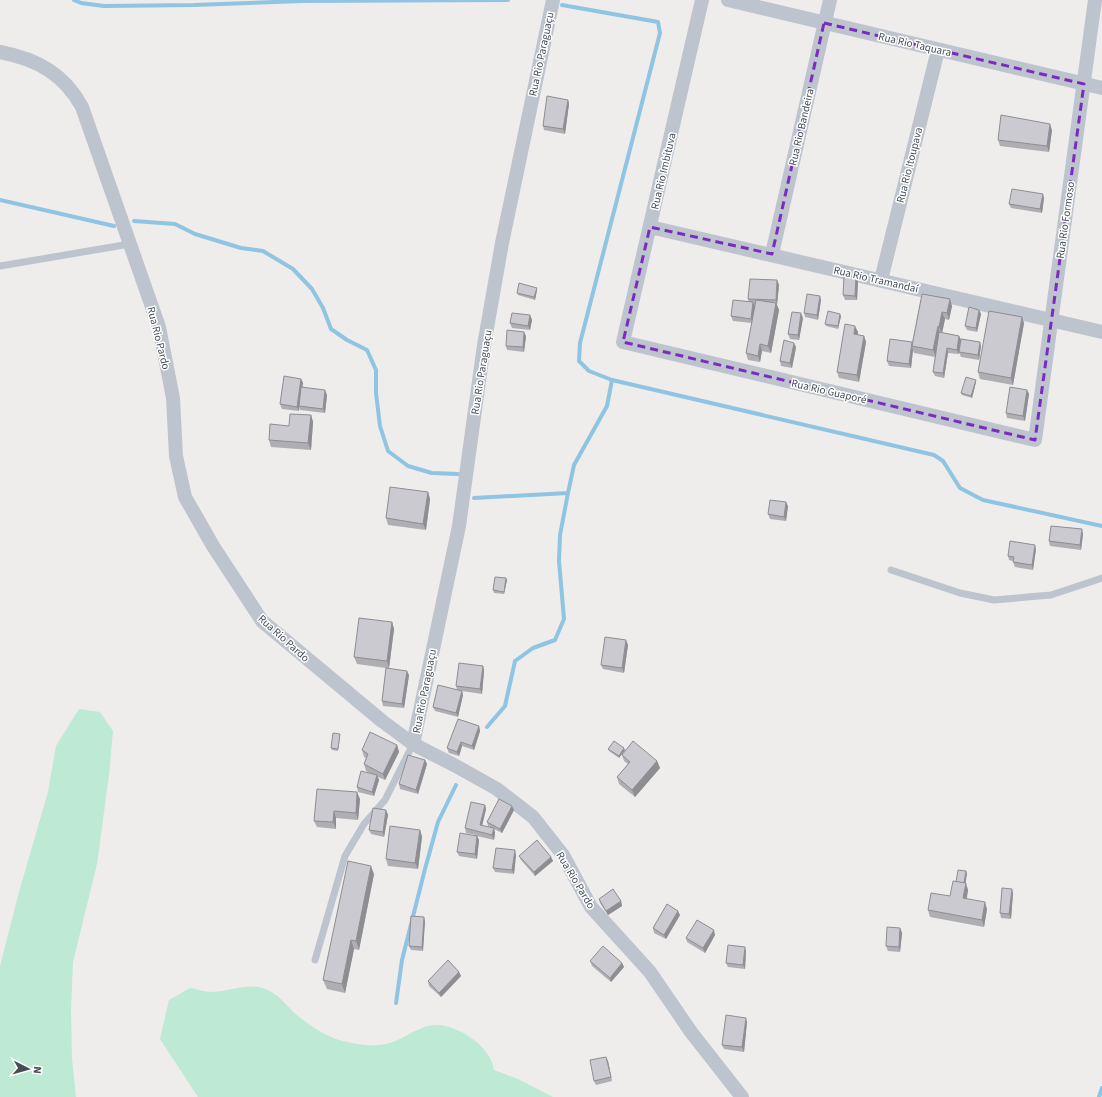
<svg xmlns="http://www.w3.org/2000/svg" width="1102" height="1097" font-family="'Source Sans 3',sans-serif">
<rect width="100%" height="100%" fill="#efecec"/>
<g fill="#bde9d5">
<path d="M79,709l21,3 13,19 -4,44 -12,89 -24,98 -2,49 1,48 4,38h-76v-131l19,-74 29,-100 8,-46z"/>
<path d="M190,988c7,1 14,4 21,4 15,0 37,-9 52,-4 18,7 21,16 35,28 11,9 30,22 45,25 16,4 34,7 50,1 15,-6 29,-18 46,-17 22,2 52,22 55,45l24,9 35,18h-355l-38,-58 9,-39z"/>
</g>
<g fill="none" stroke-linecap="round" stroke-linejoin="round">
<g stroke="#8fc4e2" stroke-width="4">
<path d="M74,0l7,3 23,3 90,-1 109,-4 205,-1"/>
<path d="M562,5l96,17 2,11 -80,310 -1,18 10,10 23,9 322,75 9,6 17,27 23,12 119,26"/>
<path d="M0,200l114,26"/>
<path d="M134,221l41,3 20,10 46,14 22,3 30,18 19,20 11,19 8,21 16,11 20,10 9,20v23l4,33 8,25 20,15 24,7 26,1"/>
<path d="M474,498l94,-5 6,-28 33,-59 5,-26"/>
<path d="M487,727l18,-21 10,-45 18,-13 22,-8 9,-21 -5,-58 1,-26 8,-42"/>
<path d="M396,1003l6,-43 23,-91 13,-47 18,-37"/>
<path d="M1099,1097l3,-9"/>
</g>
<g stroke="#bec4cd" stroke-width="7">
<path d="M0,266l130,-22"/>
<path d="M891,570l69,23 34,7 57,-5 51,-17"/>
<path d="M315,960l30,-104 19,-32 21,-24 28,-56"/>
</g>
<g stroke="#bec4cd" stroke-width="14">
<path d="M702,0l-79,342 412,98 60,-440"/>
<path d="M728,0l374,88"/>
<path d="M0,52c37,7 64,22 82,55l77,220 14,71 3,58 9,41 28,49 49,75 120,100 31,23 41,21 43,24 36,28 30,38 28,52 59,65 41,60 51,65"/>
<path d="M650,227l452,105"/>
<path d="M772,254l58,-254"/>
<path d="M881,280l57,-230"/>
<path d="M413,744l46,-218 25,-181 18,-102 51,-243"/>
</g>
</g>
<g fill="#aeaeb3">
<path d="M568,100l1,4 -4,30 -21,-4 -1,-4z"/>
<path d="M1052,130l-3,22 -49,-6 -2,-6z"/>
<path d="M1044,198l-2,15 -31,-5 -2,-4z"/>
<path d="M777,280l2,5 -2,20 2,5 -8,43 -9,-2 -2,11 -12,-2 -2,-7 6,-30 -19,-2 -2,-5 18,-14 -1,-3z"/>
<path d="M858,281l-1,19h-12l-2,-5z"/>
<path d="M537,288v2l-2,10 -17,-5 -1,-2z"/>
<path d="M922,294l30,12 -3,14 -4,-1 -3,14 17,3 2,4 -2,14 -11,-1 -4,25 -9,-2 -2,-4 2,-15 -21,-4 -1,-3 -2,18 -22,-2 -2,-5 25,-18z"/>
<path d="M821,300l-3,20 -13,-3 -1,-4z"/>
<path d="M979,310l2,4 -4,18 -10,-2 -2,-4z"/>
<path d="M530,315l2,5 -2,10 -18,-2 -2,-5z"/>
<path d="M841,316l-3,13 -12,-3 -1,-2z"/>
<path d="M803,318l-4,22 -9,-1 -2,-5z"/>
<path d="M1024,323l-11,62 -33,-6 -2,-7z"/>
<path d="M858,332v3l6,1 2,6 -7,40 -20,-4 -2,-6z"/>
<path d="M526,336l-2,16 -17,-2 -1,-4z"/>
<path d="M981,346l-2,14 -18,-3 -2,-5z"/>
<path d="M796,347l-4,21 -11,-2 -1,-5z"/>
<path d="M301,379l2,4 -1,4 25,8 -2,18 -25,-3 -1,-2v3l-17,-2 -2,-5z"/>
<path d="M976,380v2l-4,16 -10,-3 -1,-2z"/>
<path d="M1027,390l2,4 -4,27 -18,-3 -1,-5z"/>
<path d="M311,415l2,7 -2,28 -40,-3 -2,-7 20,-14z"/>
<path d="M428,492l2,7 -4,31 -38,-5 -2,-7z"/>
<path d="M788,506l-2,15 -16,-2 -2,-5z"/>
<path d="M1083,534l-2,16 -31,-4 -1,-5z"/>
<path d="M1036,549l-3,21 -18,-3 -2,-5v-1l-4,-1 -1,-4z"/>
<path d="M507,580l-3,14 -10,-1 -1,-3z"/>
<path d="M392,622l2,7 -5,39 20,7 -5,33 -21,-2 -1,-5 4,-33 -29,-4 -3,-7z"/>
<path d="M628,645l-4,28 -21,-4 -2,-4z"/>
<path d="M483,666l1,5 -2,23 -20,-3 1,4 -5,22 -23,-6 -2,-4 24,-17 -1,-4z"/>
<path d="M479,726l1,5 -6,19 -12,-4 -3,10 -10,-3 -2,-5z"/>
<path d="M340,734v2l-2,15 -6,-1 -1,-2z"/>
<path d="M397,745l2,7 -14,28 -7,-3 1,3 -5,16 -16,-4 -1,-5 15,-13 -6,-3 -2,-7 2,-6 -2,-1 -2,-7z"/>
<path d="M608,749l17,1 -6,8 -10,-7z"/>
<path d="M622,755l35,6 3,7 -25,29 -16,-13 -2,-7 11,-13 -4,-3z"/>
<path d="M425,760l2,4 -9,30 -18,-5 -1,-5z"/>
<path d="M360,799l-2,21 -22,-2v11l-19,-2 -3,-6z"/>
<path d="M485,805l1,4 -4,17 10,2 -4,-2 -1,-4 27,-12 -12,23 -8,-4 1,4 -1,7 -17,-4 2,4 -2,19 -18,-3 -2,-4 19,-17 -10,-2 -1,-5z"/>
<path d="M386,810l2,5 -4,22 -13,-3 -2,-4z"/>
<path d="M420,830l2,7 -4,32 -30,-3 -2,-7z"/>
<path d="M516,855l-2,19 -19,-2 -2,-4z"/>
<path d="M519,856l32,1 2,4 -18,15 -14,-16z"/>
<path d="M967,873l-2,10 3,7 -1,9 20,10 -3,18 -54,-10 -2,-7 22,-14 6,-14z"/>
<path d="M374,874l-15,76 -5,-1 -9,44 -18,-4 -4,-9z"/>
<path d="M1013,893l-2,26 -10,-1 -1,-5z"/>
<path d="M599,899l22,2 1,5 -14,9 -8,-12z"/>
<path d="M680,915l-14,24 -12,-6 -1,-5z"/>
<path d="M425,921l-2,30 -12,-1 -2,-4z"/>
<path d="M900,928l2,5 -2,19 -12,-1 -2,-5z"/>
<path d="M715,935l-10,18 -18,-11 -1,-4z"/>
<path d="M746,951l-1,18 -17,-2 -2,-4z"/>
<path d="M590,961l32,2 2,4 -13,15 -19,-16z"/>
<path d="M459,972l2,4 -20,21 -12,-11 -1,-5z"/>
<path d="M747,1022l-3,30 -20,-3 -2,-4z"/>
<path d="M608,1061l4,20 -16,4 -2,-4z"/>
</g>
<g fill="#8d8d92">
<path d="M568,100l1,4 -4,30 -2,-5z"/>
<path d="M1050,124l2,6 -3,22 -2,-6z"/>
<path d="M1043,194l1,4 -2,15 -2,-4z"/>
<path d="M856,276l2,5 -1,19 -2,-4z"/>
<path d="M777,280l2,5 -2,20 -1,-5z"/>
<path d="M537,288v2l-2,10 -1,-3z"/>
<path d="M820,296l1,4 -3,20 -1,-5z"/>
<path d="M950,299l2,7 -3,14 -2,-7z"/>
<path d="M753,302l2,5 -2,16 -2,-4z"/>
<path d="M776,303l3,7 -8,43 -3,-7z"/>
<path d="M979,310l2,4 -4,18 -1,-4z"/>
<path d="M942,312l3,7 -3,14 -3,-6z"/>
<path d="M801,313l2,5 -4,22 -1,-5z"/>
<path d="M840,314l1,2 -3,13v-3z"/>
<path d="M530,315l2,5 -2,10 -2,-4z"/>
<path d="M1022,317l2,6 -11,62 -2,-7z"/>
<path d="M855,326l3,6 -1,9 -3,-7z"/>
<path d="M938,326l2,7 -4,24 -3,-7z"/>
<path d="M524,332l2,4 -2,16 -1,-5z"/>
<path d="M864,336l2,6 -7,40 -2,-7z"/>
<path d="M959,336l2,4 -2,14 -2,-4z"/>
<path d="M980,342l1,4 -2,14 -1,-5z"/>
<path d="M794,343l2,4 -4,21 -2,-5z"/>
<path d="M760,344l2,7 -2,11 -2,-6z"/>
<path d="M912,346l1,4 -2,18 -2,-4z"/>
<path d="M947,348l1,5 -4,25 -1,-5z"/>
<path d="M301,379l2,4 -3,23h-1v5l-2,-4z"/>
<path d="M976,380v2l-4,16 -1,-2z"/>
<path d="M325,390l2,5 -2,18 -2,-4z"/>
<path d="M1027,390l2,4 -4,27 -2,-5z"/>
<path d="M311,415l2,7 -2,28 -3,-7z"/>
<path d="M428,492l2,7 -4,31 -3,-6z"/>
<path d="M786,502l2,4 -2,15 -2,-4z"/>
<path d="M1082,529l1,5 -2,16 -1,-5z"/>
<path d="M1035,545l1,4 -3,21 -1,-5z"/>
<path d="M506,578l1,2 -3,14v-2z"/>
<path d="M392,622l2,7 -5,39 -2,-7z"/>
<path d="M626,640l2,5 -4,28 -2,-5z"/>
<path d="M483,666l1,5 -2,23 -2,-5z"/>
<path d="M407,671l2,4 -5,33 -2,-4z"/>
<path d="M462,691l1,4 -5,22 -2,-4z"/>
<path d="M479,726l1,5 -6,19 -2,-4z"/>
<path d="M461,742l1,4 -3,10 -2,-4z"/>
<path d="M397,745l2,7 -14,28 -2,-6z"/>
<path d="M624,748l1,2 -6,8v-2z"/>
<path d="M425,760l2,4 -9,30 -2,-4z"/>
<path d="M657,761l3,7 -25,29 -3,-7z"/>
<path d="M377,775l2,5 -5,16 -2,-4z"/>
<path d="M357,792l3,7 -2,21 -2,-7z"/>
<path d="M485,805l1,4 -5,21 -1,-5z"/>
<path d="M512,806l2,4 -12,23 -2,-4z"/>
<path d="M386,810l2,5 -4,22 -1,-5z"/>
<path d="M334,811l2,7v11l-3,-7z"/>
<path d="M494,828l1,5 -1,7 -2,-5z"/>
<path d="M420,830l2,7 -4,32 -3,-6z"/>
<path d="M477,836l2,4 -2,19 -2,-5z"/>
<path d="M515,850l1,5 -2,19 -2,-4z"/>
<path d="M551,857l2,4 -18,15 -1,-4z"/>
<path d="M371,866l3,8 -15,76 -3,-9z"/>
<path d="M966,871l1,2 -2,15 -1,-2z"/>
<path d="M966,883l2,7 -3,15 -2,-7z"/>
<path d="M1012,889l1,4 -2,26 -2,-5z"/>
<path d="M621,901l1,5 -14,9 -2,-4z"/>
<path d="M985,902l2,7 -3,18 -2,-7z"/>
<path d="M678,911l2,4 -14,24 -2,-4z"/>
<path d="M424,917l1,4 -2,30 -1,-4z"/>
<path d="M900,928l2,5 -2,19 -1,-5z"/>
<path d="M714,930l1,5 -10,18 -2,-5z"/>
<path d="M351,940l3,9 -9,44 -3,-9z"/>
<path d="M745,947l1,4 -1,18 -2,-4z"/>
<path d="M622,963l2,4 -13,15 -1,-4z"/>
<path d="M459,972l2,4 -20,21 -2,-4z"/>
<path d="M746,1018l1,4 -3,30 -2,-5z"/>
<path d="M606,1057l2,4 4,20z"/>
</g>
<g fill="#cacad0" stroke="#8d8d92">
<path d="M547,96l21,4 -5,29 -20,-3z"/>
<path d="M1001,115l49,9 -3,22 -49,-6z"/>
<path d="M1012,189l31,5 -3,15 -31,-5z"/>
<path d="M844,276h12l-1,20 -12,-1z"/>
<path d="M750,279l27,1 -1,20 -28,-1z"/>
<path d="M519,283l18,5 -3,9 -17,-4z"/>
<path d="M807,294l13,2 -3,19 -13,-2z"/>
<path d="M922,294l28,5 -3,14 -5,-1 -3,15 -1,-1 -5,24 -21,-4z"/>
<path d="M733,300l20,2 -2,17 -20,-3z"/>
<path d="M756,300l20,3 -8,43 -8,-2 -2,12 -12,-3z"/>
<path d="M969,307l10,3 -3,18 -11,-2z"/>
<path d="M828,311l12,3 -2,12 -13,-2z"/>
<path d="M989,311l33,6 -11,61 -33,-6z"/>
<path d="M792,312l9,1 -3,22 -10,-1z"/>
<path d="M512,313l18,2 -2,11 -18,-3z"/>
<path d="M845,324l10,2 -1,8 10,2 -7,39 -20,-3z"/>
<path d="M507,330l17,2 -1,15 -17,-1z"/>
<path d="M939,332l20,4 -2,14 -10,-2 -4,25 -10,-1z"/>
<path d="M890,339l22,3 -3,22 -22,-3z"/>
<path d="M961,339l19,3 -2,13 -19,-3z"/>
<path d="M784,340l10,3 -4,20 -10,-2z"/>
<path d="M284,376l17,3 -4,28 -17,-3z"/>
<path d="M966,377l10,3 -5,16 -10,-3z"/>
<path d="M301,387l24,3 -2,19 -24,-3z"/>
<path d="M1010,387l17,3 -4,26 -17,-3z"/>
<path d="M290,414l21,1 -3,28 -39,-3 1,-16 19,2z"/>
<path d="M390,487l38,5 -5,32 -37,-6z"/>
<path d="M770,500l16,2 -2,15 -16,-3z"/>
<path d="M1051,526l31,3 -2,16 -31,-4z"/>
<path d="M1010,541l25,4 -3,20 -19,-3 1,-5 -6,-1z"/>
<path d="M495,577l11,1 -2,14 -11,-2z"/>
<path d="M359,618l33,4 -5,39 -33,-4z"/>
<path d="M605,637l21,3 -4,28 -21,-3z"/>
<path d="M459,663l24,3 -3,23 -24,-3z"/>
<path d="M386,668l21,3 -5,33 -20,-3z"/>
<path d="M438,685l24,6 -6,22 -23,-6z"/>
<path d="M458,719l21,7 -7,20 -11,-4 -4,10 -10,-4z"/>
<path d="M370,732l27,13 -14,29 -19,-10 4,-10 -6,-4z"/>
<path d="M333,733l7,1 -2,15 -7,-1z"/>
<path d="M614,741l10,7 -5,8 -11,-7z"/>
<path d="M633,741l24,20 -25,29 -15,-13 13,-15 -8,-7z"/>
<path d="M408,755l17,5 -9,30 -17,-6z"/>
<path d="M361,771l16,4 -5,17 -15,-5z"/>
<path d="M317,789l40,3 -1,21 -22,-2 -1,11 -19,-1z"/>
<path d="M499,799l13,7 -12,23 -13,-7z"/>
<path d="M471,802l14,3 -5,20 14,3 -2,7 -27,-7z"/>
<path d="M373,808l13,2 -3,22 -14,-2z"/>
<path d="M390,826l30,4 -5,33 -29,-4z"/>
<path d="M460,833l17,3 -2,18 -18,-2z"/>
<path d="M537,840l14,17 -17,15 -15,-16z"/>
<path d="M496,848l19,2 -3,20 -19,-2z"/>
<path d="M348,861l23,5 -15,75 -5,-1 -9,44 -19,-4z"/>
<path d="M958,870l8,1 -2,12 -8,-1z"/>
<path d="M953,881l13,2 -3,15 22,4 -3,18 -54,-10 3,-17 19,3z"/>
<path d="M1002,888l10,1 -3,25 -9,-1z"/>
<path d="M613,889l8,12 -15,10 -7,-12z"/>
<path d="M667,904l11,7 -14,24 -11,-7z"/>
<path d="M411,916l13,1 -2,30 -13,-1z"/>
<path d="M697,920l17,10 -11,18 -17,-10z"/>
<path d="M887,927l13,1 -1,19 -13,-1z"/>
<path d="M728,945l17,2 -2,18 -17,-2z"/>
<path d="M603,946l19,17 -12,15 -20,-17z"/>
<path d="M448,960l11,12 -20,21 -11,-12z"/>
<path d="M726,1015l20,3 -4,29 -20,-2z"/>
<path d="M606,1057l5,20 -17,4 -4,-21z"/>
</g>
<path fill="none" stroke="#7b2cbf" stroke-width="3" stroke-dasharray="8 5" stroke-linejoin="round" d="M824,23l260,61 -49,356 -412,-98 27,-115 122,27z"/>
<g text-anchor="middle" stroke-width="3" stroke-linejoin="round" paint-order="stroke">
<g font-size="11" fill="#464d57" stroke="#fff">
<text transform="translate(915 44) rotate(13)" y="4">Rua Rio Taquara</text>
<text transform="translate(541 54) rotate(-78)" y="4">Rua Rio Paraguaçu</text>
<text transform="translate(801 127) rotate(-77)" y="4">Rua Rio Bandeira</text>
<text transform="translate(909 165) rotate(-76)" y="4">Rua Rio Itoupava</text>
<text transform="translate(663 171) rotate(-77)" y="4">Rua Rio Imbituva</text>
<text transform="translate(1065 220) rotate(-82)" y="4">Rua Rio Formoso</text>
<text transform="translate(876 279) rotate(13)" y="4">Rua Rio Tramandaí</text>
<text transform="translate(159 338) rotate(76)" y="4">Rua Rio Pardo</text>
<text transform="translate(481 372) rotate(-81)" y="4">Rua Rio Paraguaçu</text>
<text transform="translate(829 391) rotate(13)" y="4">Rua Rio Guaporé</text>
<text transform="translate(284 638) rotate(42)" y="4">Rua Rio Pardo</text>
<text transform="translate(424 691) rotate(-79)" y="4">Rua Rio Paraguaçu</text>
<text transform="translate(576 880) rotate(59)" y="4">Rua Rio Pardo</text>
</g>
</g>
<g transform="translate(28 1069) rotate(96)" stroke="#ffffff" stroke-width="3" paint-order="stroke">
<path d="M0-3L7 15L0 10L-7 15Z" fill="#464d57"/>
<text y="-6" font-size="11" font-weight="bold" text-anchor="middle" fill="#464d57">N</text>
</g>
</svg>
